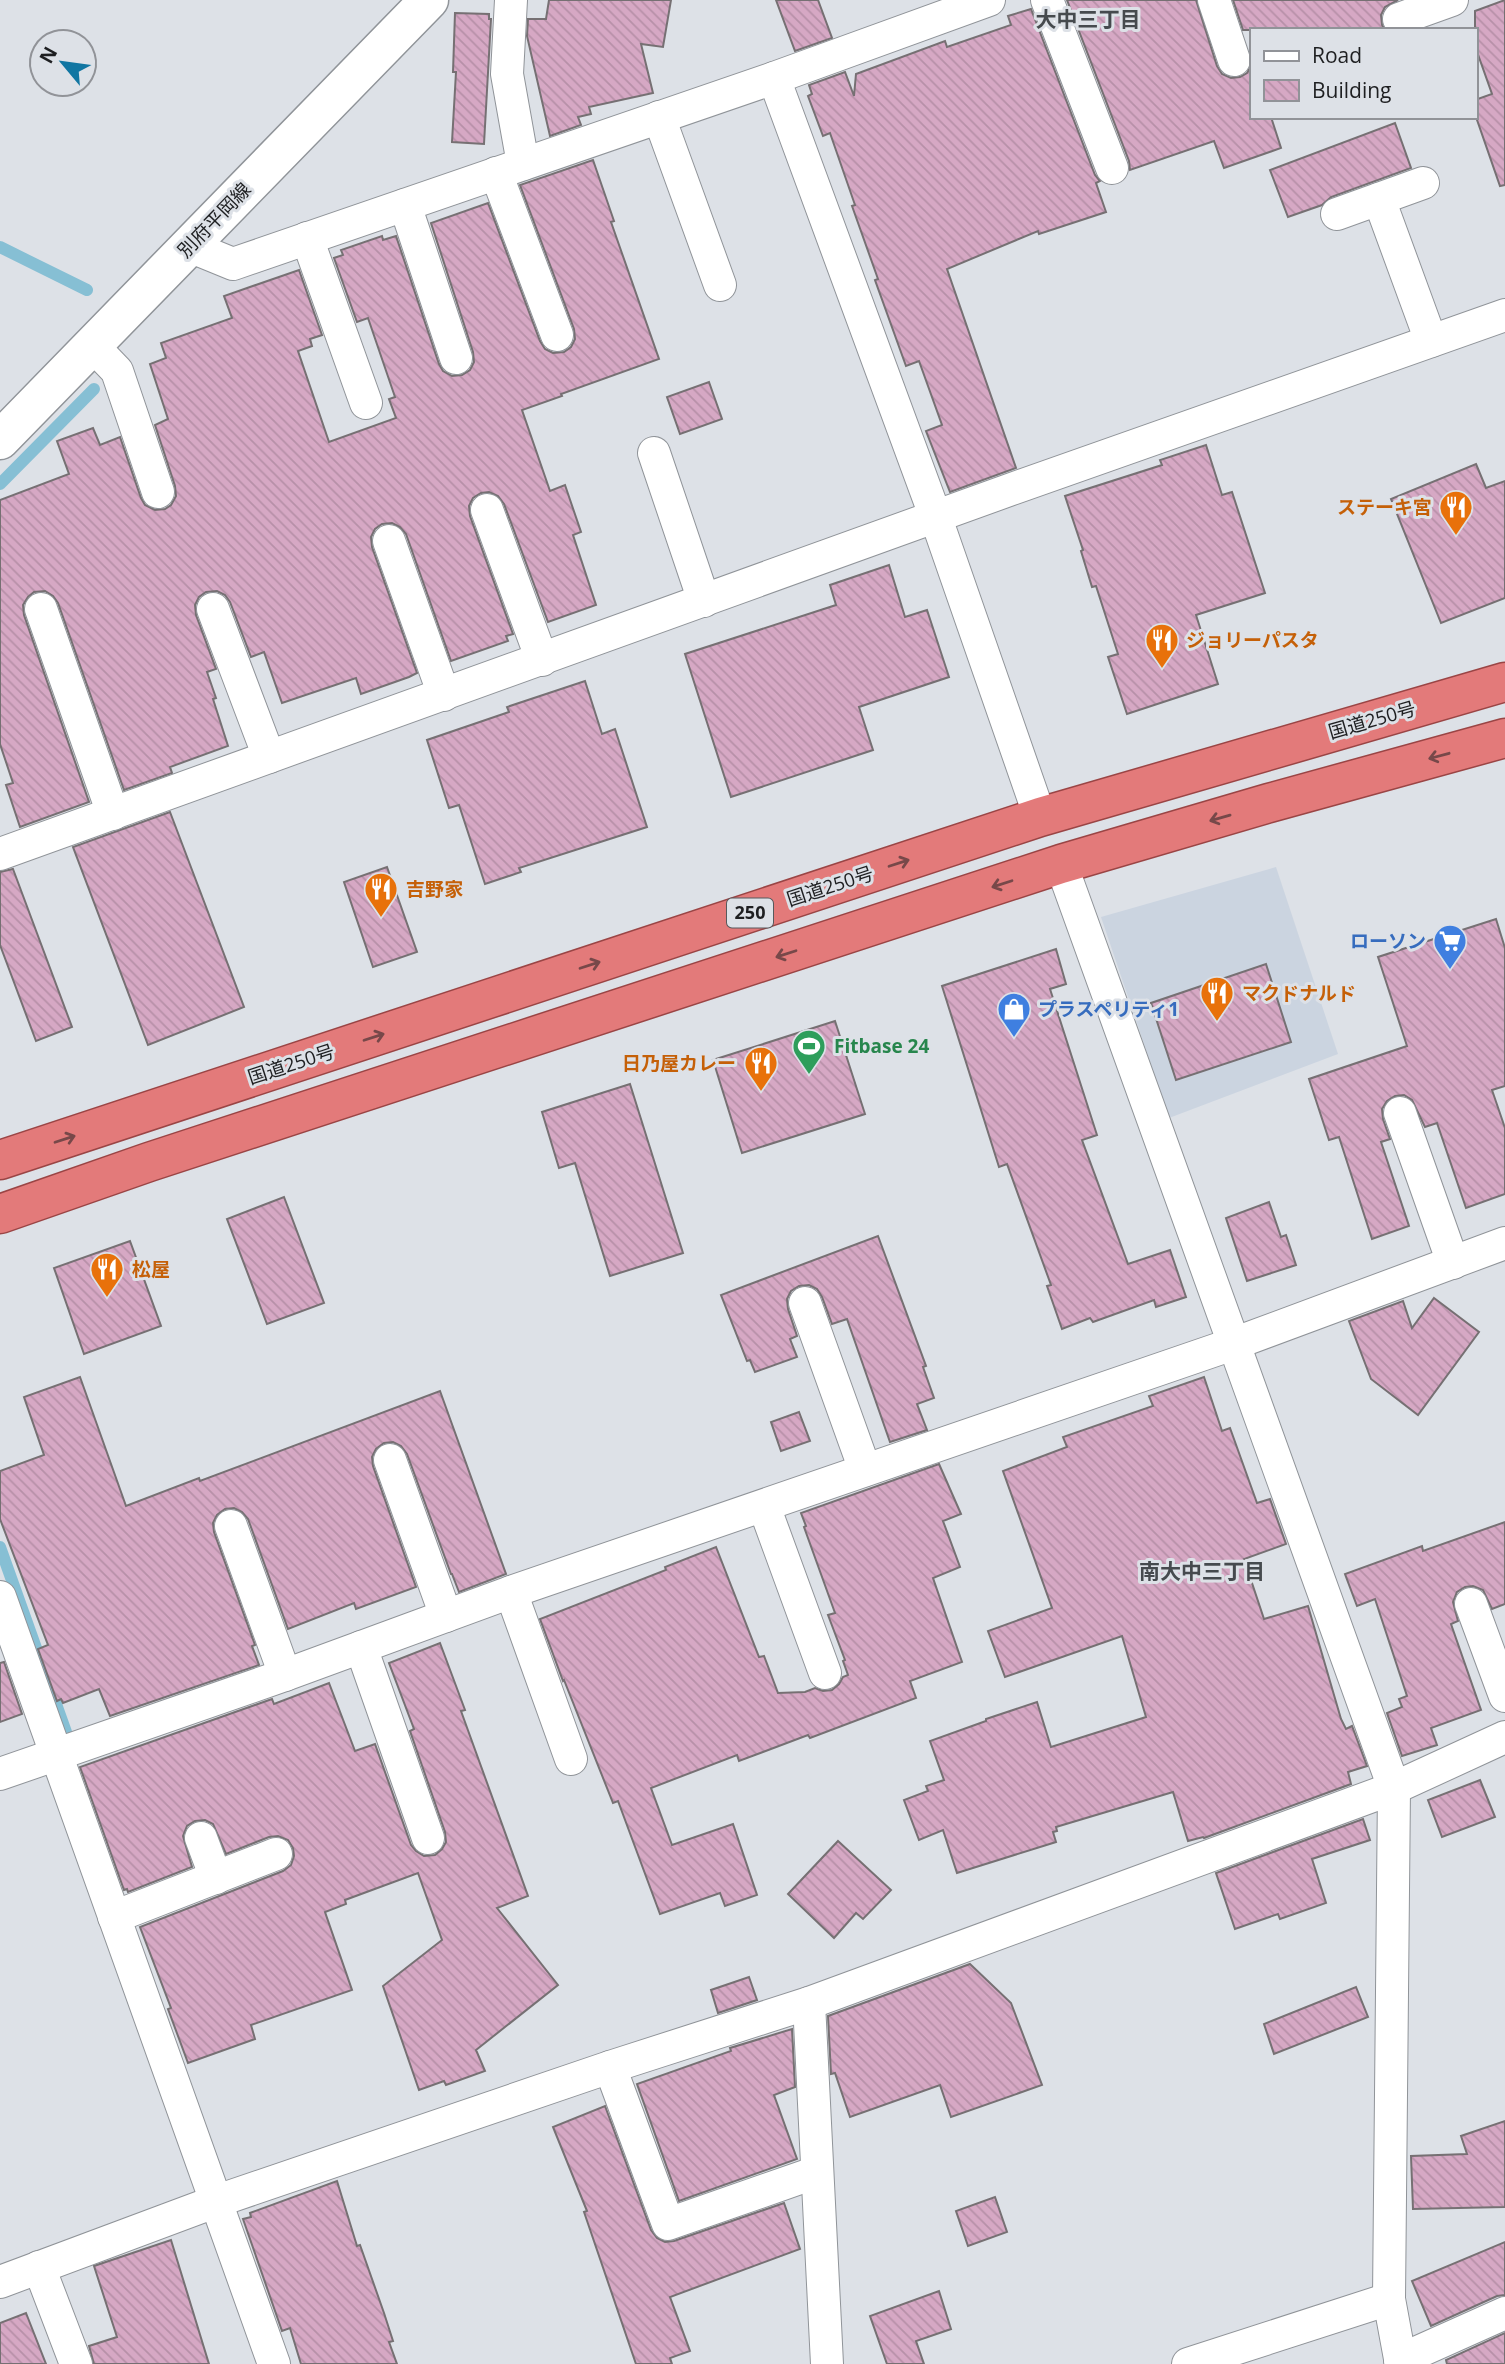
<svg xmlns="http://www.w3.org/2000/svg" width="1505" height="2364" font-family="'Open Sans','Noto Sans JP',sans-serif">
<defs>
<pattern id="building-back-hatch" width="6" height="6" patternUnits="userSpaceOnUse" patternTransform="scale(1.75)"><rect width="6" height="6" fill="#d6a8c4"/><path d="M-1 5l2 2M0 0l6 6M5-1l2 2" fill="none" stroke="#b790a8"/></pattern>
</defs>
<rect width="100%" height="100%" fill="#dde1e7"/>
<path fill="#cbd4e0" d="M1276,867l62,187 -169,64 -68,-201z"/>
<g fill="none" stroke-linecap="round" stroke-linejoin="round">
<g stroke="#86bfd4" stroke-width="12">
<path d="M0,247l87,43"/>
<path d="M0,484l94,-95"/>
<path d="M0,1547l66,185"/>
</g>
</g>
<g fill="url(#building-back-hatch)" stroke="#767073" stroke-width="2">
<path d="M549,0h122l-8,47 -22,-3 12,49 -64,14 2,7 -13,3 3,8 -31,11 -23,-100 1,-17h18z"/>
<path d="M776,0h42l14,38 -37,13z"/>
<path d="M1067,0h129l21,66 5,8 9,4 9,-1 7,-4 4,-7v51h20l10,31 -57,20 -10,-27 -84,29 -1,-9z"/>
<path d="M1233,0h165l-13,7 -4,8 1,10 3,5h-142z"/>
<path d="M1505,0v185l-5,1 -25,-72v-14l17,-6 -17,-48v-35z"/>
<path d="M1031,9l64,166 5,6 -4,2 10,29 -67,22 -1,-3 -91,38 69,199 -66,24 -24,-61 16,-6 -23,-64 -13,5 -31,-86 3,-1 -26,-73 3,-1 -25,-72 -7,3 -15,-40 4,-2 -3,-9 36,-13 9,24 2,-22 89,-33 2,6 64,-22 -3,-9z"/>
<path d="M455,13l34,1v5h2l-7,125 -32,-2 4,-70h-3z"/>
<path d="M1395,123l16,45 -80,29 -9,8 -34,12 -18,-47z"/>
<path d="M593,160l21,61 -3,1 48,137 -98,35 1,2 -40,14 28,81 15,-6 16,47 -8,3 23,70 -48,17 -44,-118 -6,-8 -9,-4 -8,1 -8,5 -4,8 1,10 43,118 -7,2 2,5 -57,20 -45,-127 -6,-7 -8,-4 -10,1 -7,5 -4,8 1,10 45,126 -8,4 -48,17 -5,-16 -74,25 -18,-51 -13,5 -21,-55 -5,-7 -8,-4 -11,1 -7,5 -4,8 1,10 20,54 -9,3 9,26 -3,1 15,47 -58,21 2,6 -48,17 -66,-187 -5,-7 -8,-5 -11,1 -6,5 -5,8 1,10 65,187 -69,25 -14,-42 7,-2 -13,-39v-244l69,-26 -12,-33 36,-13 7,17 20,-8 21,61 4,7 10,5 10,-1 6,-4 5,-9 -1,-10 -20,-61 13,-6 -18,-55 16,-6 -5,-15 71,-25 -8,-22 75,-26 23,65 -12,4 2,7 -14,5 31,91 67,-24 -7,-19 6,-2 -27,-79 -11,4 -23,-64 9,-3 -2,-5 41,-14 1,4 13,-4 43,128 4,7 9,5 10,-1 8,-5 4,-8 -1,-10 -42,-129 57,-20 52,138 5,8 8,4 11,-1 7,-5 4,-8 -1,-10 -54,-144z"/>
<path d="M709,382l13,37 -42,15 -13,-37z"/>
<path d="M1206,445l16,50 10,-3 33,101 -69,22 22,69 -91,30 -19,-57 10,-3 -22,-68 -4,1 -11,-36 2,-1 -18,-54 97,-31 -2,-5z"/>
<path d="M1476,464l10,24 19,-7v117l-64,25 -50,-124z"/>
<path d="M889,565l16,52 22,-7 22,67 -90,30 14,43 -142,47 -46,-143 151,-49 -6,-20z"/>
<path d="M585,681l17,53 13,-5 32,98 -128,41 2,4 -36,12 -26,-79 -10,3 -22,-68 82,-28 -2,-5z"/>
<path d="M170,812l74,195 -96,38 -75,-198z"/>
<path d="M387,867l30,85 -44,15 -29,-85z"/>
<path d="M13,869l59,158 -36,14 -36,-96v-73z"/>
<path d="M1496,919l9,29v138l-13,4 13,38v66l-39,14 -29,-85 -12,4 -13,-27 -8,-5 -9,1 -8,5 -5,8 1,10 7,20 -9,3 28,84 -37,13 -33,-102 -10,3 -20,-61 98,-33 -29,-89z"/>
<path d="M1056,949l10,35 -16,5 47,146 -15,5 46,124 42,-14 16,47 -30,10 -2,-7 -61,22 -3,-4 -28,11 -15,-43 4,-1 -44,-121 -8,3 -57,-181z"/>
<path d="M1266,964l25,78 -115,38 -25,-77z"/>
<path d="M835,1021l30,93 -123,39 -29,-93z"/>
<path d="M630,1084l53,169 -73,23 -35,-113 -16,5 -17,-56z"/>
<path d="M284,1197l40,106 -57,21 -40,-105z"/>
<path d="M1269,1202l12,35 5,-2 10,30 -49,16 -21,-63z"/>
<path d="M878,1236l48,130 -3,1 11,31 -17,6 10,26 -37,12 -43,-123 -15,5 -10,-27 -5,-8 -8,-4 -10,1 -8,5 -4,8 1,10 9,27 -7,3 7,18 -42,15 -5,-12 -3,1 -26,-66z"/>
<path d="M130,1241l31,85 -77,28 -30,-86z"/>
<path d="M1434,1298l45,34 -61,83 -47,-36 -22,-58 54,-20 9,27z"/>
<path d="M80,1377l46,129 73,-28 1,3 240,-90 66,183 -47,18 -7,-18h-1l-44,-120 -6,-8 -8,-4 -9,1 -8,6 -4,8 1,9 43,121 -60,22 -2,-6 -66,26 -40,-110 -6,-7 -8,-4 -9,1 -8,6 -4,8 1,9 41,113 -3,1 7,19 -149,51 -11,-27 -36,14 -2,-4 -4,2 -19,-52 10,-4 -48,-126v-48l44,-16 -20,-58z"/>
<path d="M1204,1377l18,54 8,-3 27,75 13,-4 16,45 -42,15 20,60 44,-13 33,113 5,10 6,-3 15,40 -19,6 3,12 -147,54 -1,-1 -15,4 -15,-49 -117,35 1,4 -4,1 3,10 -99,31 -14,-43 -24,10 -15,-40 24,-9 -2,-5 18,-6 -14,-39 56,-20v-2l51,-17 14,45 95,-30 -24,-81 -117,41 -17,-46 64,-23 -49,-137 64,-24 -4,-10 90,-31 -4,-10z"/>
<path d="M799,1412l11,29 -29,10 -10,-29z"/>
<path d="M939,1464l22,50 -18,7 17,46 -27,11 29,84 -52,19 6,17 -106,40 -2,-3 -69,26 -2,-6 -86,33 21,57 61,-21 24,71 -32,11 -5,-13 -60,21 -42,-113 -5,2 -49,-123 -1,1 -23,-62 126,-49 -1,-3 51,-20 43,110 5,-1 14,37 27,-1 10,-4 8,3 9,-1 7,-6 4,-7 5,-2 -5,-14 2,-1 -17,-45 7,-2 -31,-86 2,-1 -5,-13z"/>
<path d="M1505,1522v82l-13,5 -9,-19 -10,-4 -8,1 -8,5 -4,10 5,19 -7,3 30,86 -50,18 6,17 -35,11 -15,-43 15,-6 -3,-8 8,-3 -32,-97 -18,7 -12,-32 77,-28 1,5z"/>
<path d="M440,1643l25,67 -4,1 67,185 -31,12 61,77 -82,65 9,21 -39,14 -2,-4 -25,9 -36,-104 59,-46 -24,-67 -73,27 1,4 -21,8 27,78 -101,35 4,14 -67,24 -20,-54 3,-1 -31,-81 143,-56 8,-6 3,-9 -1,-8 -5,-8 -10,-4 -9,1 -43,17 -13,-30 -8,-4 -10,1 -8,5 -4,10 9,31 -64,25 -1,-3 -3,1 -44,-123 192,-68 2,5 55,-21 26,68 20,-7 36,101 5,6 8,5 11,-1 7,-6 4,-7 -1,-10 -35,-101 4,-2 -25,-66z"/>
<path d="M4,1662l18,52 -22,8v-59z"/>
<path d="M1480,1780l15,37 -53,20 -14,-37z"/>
<path d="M1363,1819l7,21 -58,19 14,44 -46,16 -2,-5 -43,15 -19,-56z"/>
<path d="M838,1841l53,49 -28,29 -7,-6 -22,25 -46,-44z"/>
<path d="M970,1964l41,39 31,82 -91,32 -11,-32 -90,32 -15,-44 -4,1 -3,-58z"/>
<path d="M749,1977l8,23 -39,13 -7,-23z"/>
<path d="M1356,1987l12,30 -94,37 -10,-30z"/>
<path d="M792,2029l3,58 -21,8 23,64 -118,42 -42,-117 94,-33 -1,-3z"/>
<path d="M605,2106l46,124 6,8 8,4 9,-1 110,-38 16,46 -130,48 20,54 -20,7 2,6h-36l-52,-152 3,-1 -34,-84z"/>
<path d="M1505,2121v86l-92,2 -2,-53 56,-2 -6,-18z"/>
<path d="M337,2181l20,65 3,-1 24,68 9,28 -4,1 8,22h-96l-11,-36 -8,3 -39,-112 8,-2 -1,-4z"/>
<path d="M995,2197l12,35 -39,14 -12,-35z"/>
<path d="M171,2240l38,124h-115l-5,-18 28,-9 -23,-71z"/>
<path d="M1505,2242v53l-8,1 -66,30 -19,-45z"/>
<path d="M939,2291l12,38 -35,12 8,23h-37l-17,-48z"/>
<path d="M26,2313l20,51h-46v-41z"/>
<path d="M1505,2333v31h-58l-1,-4z"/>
</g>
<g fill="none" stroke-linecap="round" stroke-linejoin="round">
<defs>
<g id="minor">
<path d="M511,0l-4,74 16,90"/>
<path d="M1047,0l65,168"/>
<path d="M1214,0l20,60"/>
<path d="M1399,19l53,-19"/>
<path d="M774,78l162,440 104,299"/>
<path d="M659,117l61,168"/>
<path d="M496,173l61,162"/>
<path d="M1379,199l52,142"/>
<path d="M405,205l51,153"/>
<path d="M1337,214l86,-31"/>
<path d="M307,238l59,165"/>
<path d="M189,246l44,18 541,-186 215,-78"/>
<path d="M92,345l25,26 41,121"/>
<path d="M654,453l50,148"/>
<path d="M487,510l55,150"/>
<path d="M389,541l55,154"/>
<path d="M41,609l72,205"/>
<path d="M213,609l56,148"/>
<path d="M0,854l1009,-364 496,-175"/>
<path d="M1061,864l333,924 -5,511 12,65"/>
<path d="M1400,1113l53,150"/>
<path d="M805,1303l60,167"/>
<path d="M390,1460l56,156"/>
<path d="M764,1506l61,167"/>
<path d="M231,1526l54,149"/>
<path d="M511,1592l60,167"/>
<path d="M0,1597l274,767"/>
<path d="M1471,1604l34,92"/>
<path d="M361,1647l67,191"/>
<path d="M0,1774l285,-99 226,-83 722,-248 272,-101"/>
<path d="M201,1838l15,40"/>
<path d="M114,1917l162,-63"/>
<path d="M809,2003l18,361"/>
<path d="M610,2067l58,157 149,-52"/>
<path d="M39,2267l37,97"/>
<path d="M0,2282l217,-81 393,-134 199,-64 585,-215 111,-51"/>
<path d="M1400,2360l105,-47"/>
<path d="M1188,2364l201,-65"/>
</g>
<path id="secondary" d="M0,440l429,-440"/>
<g id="trunk">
<path d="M0,1160l1040,-343 465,-135"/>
<path d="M0,1214l149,-52 912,-298 208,-61 236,-65"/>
</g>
</defs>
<use href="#minor" stroke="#909499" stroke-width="34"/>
<use href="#secondary" stroke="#909499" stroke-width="41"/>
<use href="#trunk" stroke="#9a4545" stroke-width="41"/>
<use href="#minor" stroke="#fff" stroke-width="32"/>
<use href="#secondary" stroke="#fff" stroke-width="38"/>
<use href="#trunk" stroke="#e37a7a" stroke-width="38"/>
</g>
<defs><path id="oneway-shaft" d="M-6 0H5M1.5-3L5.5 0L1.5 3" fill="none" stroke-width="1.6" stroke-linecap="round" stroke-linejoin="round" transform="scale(1.75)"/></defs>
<g stroke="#774849">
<use href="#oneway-shaft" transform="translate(1439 756) rotate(165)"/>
<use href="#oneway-shaft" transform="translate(1220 818) rotate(164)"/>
<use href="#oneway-shaft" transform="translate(899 863) rotate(-18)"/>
<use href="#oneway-shaft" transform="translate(1002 884) rotate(162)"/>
<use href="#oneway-shaft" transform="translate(786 954) rotate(162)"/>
<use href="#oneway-shaft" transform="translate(590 965) rotate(-18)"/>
<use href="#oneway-shaft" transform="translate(374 1037) rotate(-18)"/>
<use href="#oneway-shaft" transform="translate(65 1139) rotate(-18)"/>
</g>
<defs>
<symbol id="restaurant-pin" viewBox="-11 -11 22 30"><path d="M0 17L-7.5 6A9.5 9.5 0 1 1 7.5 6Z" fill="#e8710a" stroke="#dde1e7"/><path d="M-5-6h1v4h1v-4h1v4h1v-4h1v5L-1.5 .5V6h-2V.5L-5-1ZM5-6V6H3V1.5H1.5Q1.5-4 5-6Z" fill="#fff"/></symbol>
<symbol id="supermarket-pin" viewBox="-11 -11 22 30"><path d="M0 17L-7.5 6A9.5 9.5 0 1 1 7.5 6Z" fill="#3f7fe0" stroke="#dde1e7"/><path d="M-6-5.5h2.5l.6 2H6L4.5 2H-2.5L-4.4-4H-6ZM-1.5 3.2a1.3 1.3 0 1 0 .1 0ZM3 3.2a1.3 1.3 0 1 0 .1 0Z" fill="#fff"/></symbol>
<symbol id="shop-pin" viewBox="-11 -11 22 30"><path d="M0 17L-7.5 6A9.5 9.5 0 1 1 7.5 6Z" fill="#3f7fe0" stroke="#dde1e7"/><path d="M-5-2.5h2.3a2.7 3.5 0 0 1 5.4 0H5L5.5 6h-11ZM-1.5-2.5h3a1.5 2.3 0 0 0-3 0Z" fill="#fff"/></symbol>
<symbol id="stadium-pin" viewBox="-11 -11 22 30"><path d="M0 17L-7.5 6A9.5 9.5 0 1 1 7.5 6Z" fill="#2e9e5b" stroke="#dde1e7"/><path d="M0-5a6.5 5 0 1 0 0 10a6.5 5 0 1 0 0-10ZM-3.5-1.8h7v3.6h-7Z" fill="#fff"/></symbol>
</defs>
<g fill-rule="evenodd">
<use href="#restaurant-pin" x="1437" y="488" width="38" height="52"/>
<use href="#restaurant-pin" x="1143" y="621" width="38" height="52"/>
<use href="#restaurant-pin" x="362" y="870" width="38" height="52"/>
<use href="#supermarket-pin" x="1431" y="922" width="38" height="52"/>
<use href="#restaurant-pin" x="1198" y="974" width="38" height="52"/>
<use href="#shop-pin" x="995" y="990" width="38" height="52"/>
<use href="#stadium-pin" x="790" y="1027" width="38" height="52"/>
<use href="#restaurant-pin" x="742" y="1044" width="38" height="52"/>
<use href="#restaurant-pin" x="88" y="1250" width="38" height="52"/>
</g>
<g text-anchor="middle" stroke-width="6" stroke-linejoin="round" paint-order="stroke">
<rect fill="#dde1e7" stroke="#57595c" stroke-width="2" x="727" y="898.5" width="46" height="29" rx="5"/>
<g font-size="18" font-weight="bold" fill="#1e1f21">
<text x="750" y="919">250</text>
</g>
<g font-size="19" fill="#1e1f21" stroke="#dde1e7">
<text transform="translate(214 220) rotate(-46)" y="7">別府平岡線</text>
<text transform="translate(1372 720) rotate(-16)" y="7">国道250号</text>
<text transform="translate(830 886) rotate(-18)" y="7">国道250号</text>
<text transform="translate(291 1064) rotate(-18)" y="7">国道250号</text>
</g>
<g font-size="19" font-weight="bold" fill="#c56008" stroke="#dde1e7" text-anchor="start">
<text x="1432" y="514" text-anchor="end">ステーキ宮</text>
<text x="1186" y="647">ジョリーパスタ</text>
<text x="406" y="896">吉野家</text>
<text x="1242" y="1000">マクドナルド</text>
<text x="736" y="1070" text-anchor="end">日乃屋カレー</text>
<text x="132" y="1276">松屋</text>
</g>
<g font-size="19" font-weight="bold" fill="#366cbe" stroke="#dde1e7" text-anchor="end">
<text x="1426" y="948">ローソン</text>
<text x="1038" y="1016" text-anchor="start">プラスペリティ1</text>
</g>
<g font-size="19" font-weight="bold" fill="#27864d" stroke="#dde1e7" text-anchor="start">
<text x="834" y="1053">Fitbase 24</text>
</g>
<g font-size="21" font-weight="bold" fill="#464a4e" stroke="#dde1e7">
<text x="1088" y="27">大中三丁目</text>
<text x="1202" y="1579">南大中三丁目</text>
</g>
</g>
<rect x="1250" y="28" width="228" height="91" fill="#dde1e7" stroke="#919398" stroke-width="2"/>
<rect x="1264" y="51" width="35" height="10" fill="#ffffff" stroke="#919398" stroke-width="2"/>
<text x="1312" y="63" font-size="21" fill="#1e1f21">Road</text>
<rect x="1264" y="80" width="35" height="21" fill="url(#building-back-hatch)" stroke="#919398" stroke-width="2"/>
<text x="1312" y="98" font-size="21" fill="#1e1f21">Building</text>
<g transform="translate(63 63) rotate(299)"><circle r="33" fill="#dde1e7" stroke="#919398" stroke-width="2"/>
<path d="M0-5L12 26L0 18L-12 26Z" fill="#1176a2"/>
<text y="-10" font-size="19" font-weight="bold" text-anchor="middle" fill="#1e1f21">N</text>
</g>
</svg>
